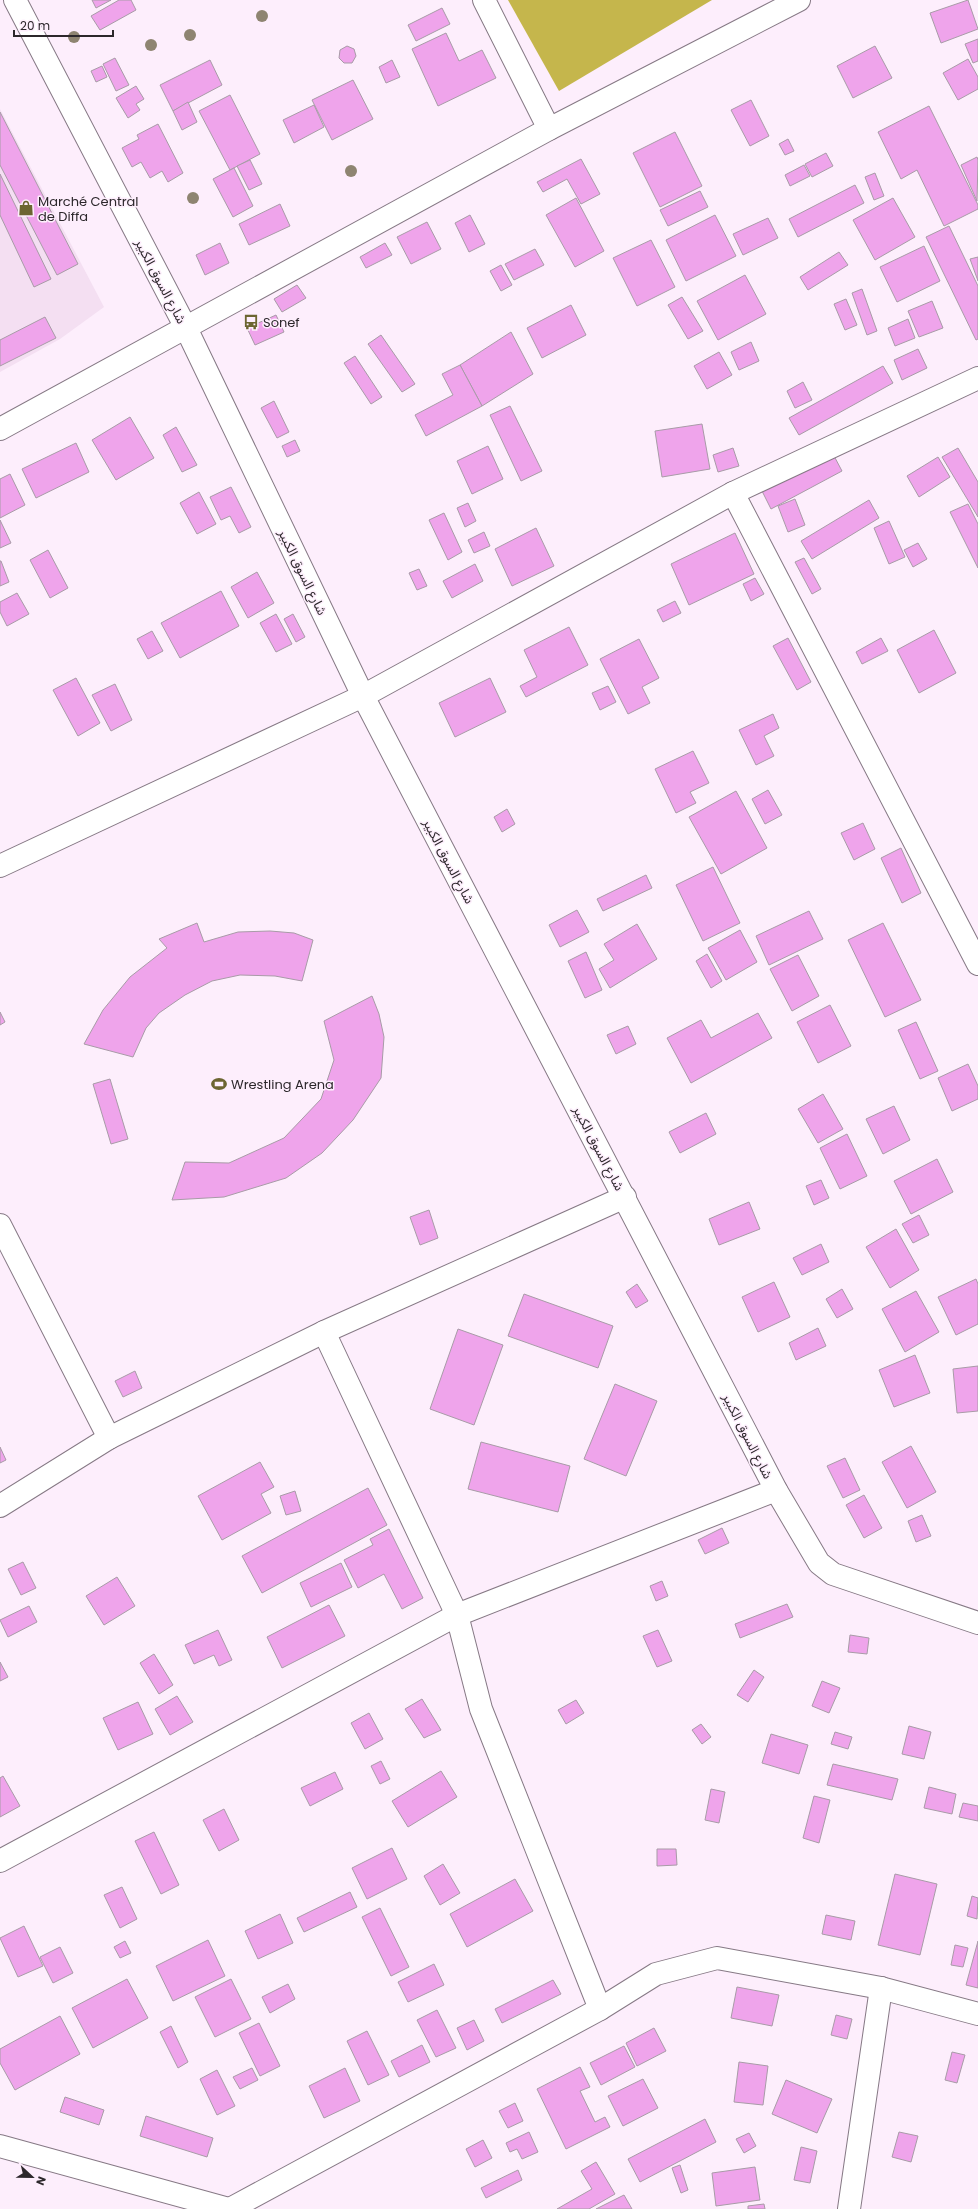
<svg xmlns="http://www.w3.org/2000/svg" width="978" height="2209" font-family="Poppins,'Noto Sans Arabic',sans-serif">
<rect width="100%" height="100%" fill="#fdeefc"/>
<path fill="#f4dff2" d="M0,109l104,198 -44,32 -60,33z"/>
<path fill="#c5b64c" d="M508,0h204l-153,91z"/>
<g fill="#efa4eb" stroke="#a89ba7">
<path d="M92,0h19l-15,8z"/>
<path d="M119,0h12l5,10 -36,20 -9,-14z"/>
<path d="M968,0l10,29 -37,14 -11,-30z"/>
<path d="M442,8l8,16 -34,17 -8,-16z"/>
<path d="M446,33l13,28 23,-11 14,28 -58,28 -26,-57z"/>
<path d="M978,39v22l-5,2 -8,-19z"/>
<path d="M347,46l7,3 2,7 -4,7h-8l-5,-5 1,-8z"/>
<path d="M875,46l17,32 -39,20 -16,-32z"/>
<path d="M115,58l14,27 -13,6 -13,-27z"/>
<path d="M968,59l10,18v12l-20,11 -15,-27z"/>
<path d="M210,60l12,25 -49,26 -13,-26z"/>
<path d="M392,60l8,17 -14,6 -7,-16z"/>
<path d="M102,66l5,11 -11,5 -5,-11z"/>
<path d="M353,80l20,39 -41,21 -20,-40z"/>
<path d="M136,86l8,13 -8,5 4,6 -12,8 -12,-20z"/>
<path d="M230,95l30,59 -30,16 -31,-59z"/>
<path d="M751,100l18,36 -19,10 -19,-36z"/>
<path d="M188,102l9,20 -15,8 -9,-19z"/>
<path d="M314,105l10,22 -30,16 -11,-23z"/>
<path d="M929,106l49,99v4l-34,17 -27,-56 -16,9 -23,-47z"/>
<path d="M0,112l78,152 -21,11 -57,-110z"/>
<path d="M158,124l25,49 -15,9 -6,-11 -12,7 -9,-16 -9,5 -10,-19 17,-9 -2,-4z"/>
<path d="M675,132l27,54 -42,21 -27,-54z"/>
<path d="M788,139l6,12 -9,4 -6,-11z"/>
<path d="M826,153l7,13 -21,11 -7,-13z"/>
<path d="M977,157l1,3 -1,41 -16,-36z"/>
<path d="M581,159l19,35 -19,10 -14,-25 -24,13 -6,-10z"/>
<path d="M250,160l12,24 -13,6 -12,-24z"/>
<path d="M804,165l6,11 -20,10 -5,-11z"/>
<path d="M234,168l19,38 -20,11 -20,-38z"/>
<path d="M875,173l9,23 -10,4 -9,-23z"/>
<path d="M0,174l51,105 -17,8 -34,-72z"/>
<path d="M855,185l9,18 -66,34 -9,-18z"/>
<path d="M700,191l8,16 -40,19 -8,-16z"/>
<path d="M576,198l28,53 -29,16 -29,-52z"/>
<path d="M893,198l22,39 -40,23 -22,-40z"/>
<path d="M280,204l10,22 -41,19 -10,-21z"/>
<path d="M470,215l15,29 -16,8 -14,-29z"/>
<path d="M715,215l21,41 -50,25 -20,-41z"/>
<path d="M768,218l10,20 -35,17 -10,-21z"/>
<path d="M427,222l14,27 -30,15 -14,-27z"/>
<path d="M949,226l29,60v53l-2,1 -50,-103z"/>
<path d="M651,240l24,47 -38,19 -24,-48z"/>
<path d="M220,243l9,20 -24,12 -9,-20z"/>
<path d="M385,243l7,12 -26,13 -6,-11z"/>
<path d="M924,246l16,35 -43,21 -17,-35z"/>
<path d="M535,249l9,16 -30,15 -9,-16z"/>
<path d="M839,252l9,13 -40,25 -8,-13z"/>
<path d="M978,257v24l-8,-22z"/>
<path d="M501,265l11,20 -11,6 -11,-20z"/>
<path d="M745,275l21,39 -48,26 -21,-39z"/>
<path d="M297,285l9,13 -24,14 -8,-13z"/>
<path d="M862,289l15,42 -10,4 -15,-42z"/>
<path d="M682,297l21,34 -15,8 -20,-34z"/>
<path d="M846,299l11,26 -12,5 -11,-26z"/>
<path d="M932,301l11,27 -24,9 -11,-26z"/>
<path d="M571,305l15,30 -44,23 -15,-30z"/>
<path d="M276,315l8,17 -29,13 -8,-17z"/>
<path d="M45,317l11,21 -56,28v-26z"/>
<path d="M908,319l7,19 -20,8 -7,-18z"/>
<path d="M511,332l22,42 -51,32 -22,-41z"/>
<path d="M381,335l34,49 -13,8 -34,-48z"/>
<path d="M751,342l8,19 -20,9 -8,-18z"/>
<path d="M918,349l9,19 -25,12 -8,-20z"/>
<path d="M719,352l13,23 -25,14 -13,-23z"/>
<path d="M355,356l27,41 -11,7 -27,-41z"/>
<path d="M460,365l22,41 -56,30 -11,-21 38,-20 -11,-21z"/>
<path d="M883,366l10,17 -94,52 -10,-17z"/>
<path d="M803,382l9,18 -17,8 -8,-17z"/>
<path d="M274,401l15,31 -12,6 -16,-30z"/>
<path d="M510,406l32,65 -21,10 -31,-66z"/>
<path d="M130,417l24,41 -38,22 -24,-40z"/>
<path d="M702,424l8,45 -48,8 -7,-46z"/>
<path d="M176,427l21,38 -15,7 -19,-37z"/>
<path d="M295,440l5,11 -13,6 -5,-11z"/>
<path d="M76,443l13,29 -53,26 -14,-29z"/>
<path d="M488,446l15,33 -31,15 -15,-33z"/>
<path d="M733,448l6,18 -21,6 -5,-17z"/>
<path d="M958,448l20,34v35l-36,-60z"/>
<path d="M833,454l9,17 -71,38 -9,-18z"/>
<path d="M938,457l12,20 -31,20 -12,-21z"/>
<path d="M10,474l15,31 -25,13v-39z"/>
<path d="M231,487l20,40 -12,6 -9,-17 -9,4 -11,-23z"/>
<path d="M199,492l17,32 -19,10 -17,-31z"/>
<path d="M795,499l10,26 -17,7 -10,-26z"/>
<path d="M869,500l10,18 -67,41 -11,-18z"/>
<path d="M468,503l8,18 -11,6 -8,-19z"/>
<path d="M968,504l10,20v44l-28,-56z"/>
<path d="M444,513l18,39 -14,8 -19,-40z"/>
<path d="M0,520l11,23 -11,5z"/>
<path d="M889,521l16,36 -16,7 -15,-36z"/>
<path d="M536,528l18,38 -42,20 -17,-37z"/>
<path d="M484,532l6,14 -16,7 -6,-13z"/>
<path d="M735,533l19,41 -65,31 -18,-41z"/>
<path d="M918,543l9,16 -14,8 -9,-17z"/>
<path d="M48,550l20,38 -18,10 -20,-38z"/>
<path d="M804,558l17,31 -9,5 -17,-32z"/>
<path d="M1,561l8,21 -9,4v-25z"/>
<path d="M475,564l8,17 -31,17 -9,-17z"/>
<path d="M419,569l8,17 -10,4 -8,-17z"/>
<path d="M257,572l17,31 -26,15 -17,-31z"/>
<path d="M755,578l9,16 -13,7 -8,-17z"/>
<path d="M221,591l18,35 -59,32 -19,-35z"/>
<path d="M17,593l12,21 -22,12 -7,-14v-10z"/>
<path d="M675,601l6,12 -18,9 -6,-12z"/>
<path d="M276,614l16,30 -16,8 -16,-29z"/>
<path d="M293,614l12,23 -9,5 -12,-23z"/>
<path d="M569,627l19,38 -62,32 -6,-11 17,-9 -13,-27z"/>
<path d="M934,630l22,43 -37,20 -22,-43z"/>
<path d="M152,631l11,20 -15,8 -11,-20z"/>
<path d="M788,638l23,44 -14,8 -24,-44z"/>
<path d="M881,638l7,13 -26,13 -6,-12z"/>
<path d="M639,639l20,39 -17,9 8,16 -22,11 -28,-55z"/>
<path d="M76,678l24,45 -22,13 -25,-46z"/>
<path d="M490,678l16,34 -51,25 -16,-34z"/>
<path d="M115,684l17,36 -21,11 -19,-36z"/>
<path d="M608,686l8,16 -16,8 -8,-17z"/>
<path d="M773,714l6,14 -15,8 10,20 -18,9 -17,-35z"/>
<path d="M693,751l16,32 -19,9 6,11 -20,10 -21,-44z"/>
<path d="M768,790l14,25 -17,9 -13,-25z"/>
<path d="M736,791l31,57 -46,26 -32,-57z"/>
<path d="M507,809l8,15 -13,8 -8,-15z"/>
<path d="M863,823l12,26 -21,11 -13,-27z"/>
<path d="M901,848l20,45 -19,10 -21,-45z"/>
<path d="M713,867l27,56 -37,18 -27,-56z"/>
<path d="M646,875l6,13 -49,23 -6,-12z"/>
<path d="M577,910l12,22 -29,15 -11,-22z"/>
<path d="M809,911l14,28 -54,26 -13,-29z"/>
<path d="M197,923l7,19 34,-10 32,-1 24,2 19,7 -11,41 -27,-5 -35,-1 -28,6 -27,14 -26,18 -13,15 -13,29 -49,-13 19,-34 27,-33 37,-29 -8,-9z"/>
<path d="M883,923l38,77 -36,17 -37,-77z"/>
<path d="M637,924l20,35 -47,29 -11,-19 15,-9 -10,-16z"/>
<path d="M740,930l17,32 -31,18 -18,-32z"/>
<path d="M586,952l16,38 -17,8 -17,-37z"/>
<path d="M707,954l15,27 -11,7 -15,-27z"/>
<path d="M798,955l21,41 -27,15 -22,-42z"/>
<path d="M372,996l7,18 5,23 -3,41 -28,42 -31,33 -36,25 -62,19 -52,3 13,-38 44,1 55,-25 37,-39 13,-39 -10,-39z"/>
<path d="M830,1005l21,41 -33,17 -21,-41z"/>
<path d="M0,1012l5,10 -5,3z"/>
<path d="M758,1013l14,25 -81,45 -24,-45 34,-18 10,18z"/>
<path d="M916,1022l22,49 -18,8 -22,-49z"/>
<path d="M628,1026l8,18 -20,10 -9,-19z"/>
<path d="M968,1064l10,22v13l-26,12 -14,-33z"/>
<path d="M110,1079l18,60 -17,5 -18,-60z"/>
<path d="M823,1094l20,35 -25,14 -20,-34z"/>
<path d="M894,1106l16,34 -27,14 -17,-35z"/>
<path d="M706,1113l10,21 -36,19 -11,-21z"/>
<path d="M847,1134l20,42 -27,13 -20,-41z"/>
<path d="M937,1159l16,33 -42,22 -17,-33z"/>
<path d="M821,1180l8,18 -15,7 -8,-19z"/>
<path d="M749,1202l11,27 -41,16 -10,-26z"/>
<path d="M429,1210l9,28 -18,7 -10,-28z"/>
<path d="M919,1215l10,20 -16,8 -11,-19z"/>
<path d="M896,1229l23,41 -29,18 -24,-41z"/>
<path d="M821,1244l8,18 -27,13 -9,-17z"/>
<path d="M976,1279l2,5v40l-22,11 -18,-38z"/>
<path d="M774,1282l16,35 -32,15 -16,-35z"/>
<path d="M637,1284l11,17 -12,7 -10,-16z"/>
<path d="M842,1289l11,20 -16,9 -11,-19z"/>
<path d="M916,1291l23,41 -34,20 -23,-43z"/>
<path d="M524,1294l89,32 -15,42 -90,-32z"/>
<path d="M818,1328l8,18 -30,14 -7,-17z"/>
<path d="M458,1329l45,16 -29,80 -44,-16z"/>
<path d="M915,1355l15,38 -36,14 -15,-37z"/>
<path d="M978,1366v45l-21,2 -4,-44z"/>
<path d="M135,1371l7,17 -19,9 -8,-16z"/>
<path d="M615,1384l42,17 -31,75 -42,-17z"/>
<path d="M481,1442l89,24 -12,46 -90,-23z"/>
<path d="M911,1446l25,46 -29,16 -25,-46z"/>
<path d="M0,1447l6,13 -6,3z"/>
<path d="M845,1458l15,32 -17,8 -16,-32z"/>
<path d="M260,1462l14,25 -13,7 10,19 -49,27 -24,-44z"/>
<path d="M368,1488l19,37 -125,68 -20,-37z"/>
<path d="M295,1491l6,20 -15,4 -6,-19z"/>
<path d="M864,1495l18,33 -18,10 -18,-33z"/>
<path d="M922,1515l9,21 -15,6 -8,-21z"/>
<path d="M722,1528l7,15 -24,11 -7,-14z"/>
<path d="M389,1529l34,69 -21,11 -18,-35 -26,14 -14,-28 29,-15 -3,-6z"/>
<path d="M23,1562l13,26 -15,7 -13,-26z"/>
<path d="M341,1563l11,24 -41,20 -11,-24z"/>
<path d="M117,1577l18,29 -31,19 -18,-29z"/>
<path d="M662,1581l6,15 -12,5 -6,-15z"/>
<path d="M787,1604l6,13 -53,21 -5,-14z"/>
<path d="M329,1605l16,31 -63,32 -15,-31z"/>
<path d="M29,1606l8,16 -29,15 -8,-17z"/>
<path d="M218,1630l14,30 -13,6 -5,-11 -20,9 -9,-19z"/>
<path d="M658,1630l14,31 -15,6 -14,-31z"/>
<path d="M850,1635l19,3 -2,16 -19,-2z"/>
<path d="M154,1654l19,31 -14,9 -19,-31z"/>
<path d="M0,1662l8,15 -8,4z"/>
<path d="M754,1670l10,7 -16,25 -11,-7z"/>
<path d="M822,1681l18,7 -11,25 -17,-7z"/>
<path d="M177,1696l16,26 -23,13 -15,-26z"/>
<path d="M422,1699l19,31 -17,8 -19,-29z"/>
<path d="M576,1700l8,13 -18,11 -8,-14z"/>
<path d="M138,1702l15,32 -35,16 -15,-32z"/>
<path d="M369,1713l14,26 -18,10 -14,-26z"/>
<path d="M701,1724l10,13 -9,7 -10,-14z"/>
<path d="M909,1726l22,6 -7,27 -22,-5z"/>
<path d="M835,1732l17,5 -4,12 -17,-5z"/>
<path d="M771,1734l37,11 -9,29 -37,-11z"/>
<path d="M381,1761l9,18 -10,5 -9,-18z"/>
<path d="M833,1764l65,15 -6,21 -65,-15z"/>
<path d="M441,1771l16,26 -49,30 -16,-26z"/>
<path d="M335,1772l8,17 -33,17 -9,-18z"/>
<path d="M3,1776l17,30 -20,11v-39z"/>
<path d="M929,1787l27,7 -4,20 -28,-6z"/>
<path d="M711,1789l14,3 -6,31 -14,-3z"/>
<path d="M814,1796l16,4 -11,43 -16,-5z"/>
<path d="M963,1803l15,3v15l-19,-4z"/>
<path d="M224,1809l15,31 -20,11 -16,-31z"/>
<path d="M154,1832l25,53 -18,9 -26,-53z"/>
<path d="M392,1848l15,31 -40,20 -15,-31z"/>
<path d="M657,1849h19l1,16 -20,1z"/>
<path d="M443,1864l17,29 -20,12 -16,-29z"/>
<path d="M895,1874l42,10 -17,71 -42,-10z"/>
<path d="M515,1879l18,32 -66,36 -17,-33z"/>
<path d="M122,1887l15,32 -17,9 -16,-33z"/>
<path d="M350,1892l7,15 -53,25 -7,-14z"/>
<path d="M972,1896l6,2 -1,21 -10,-3z"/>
<path d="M380,1908l29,59 -18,9 -29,-59z"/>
<path d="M280,1914l13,29 -35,16 -13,-28z"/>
<path d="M826,1915l29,6 -4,19 -29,-6z"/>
<path d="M24,1926l19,40 -25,11 -18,-39z"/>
<path d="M208,1940l17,36 -52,25 -17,-35z"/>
<path d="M125,1941l6,12 -11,5 -6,-11z"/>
<path d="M978,1941v47l-12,-3z"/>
<path d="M955,1945l13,3 -5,19 -12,-2z"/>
<path d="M60,1947l13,26 -20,10 -13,-26z"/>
<path d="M434,1964l10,21 -36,17 -10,-20z"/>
<path d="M127,1979l21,39 -55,30 -21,-40z"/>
<path d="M231,1979l20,40 -36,18 -20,-40z"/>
<path d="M553,1980l8,14 -59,29 -7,-14z"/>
<path d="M288,1984l7,15 -25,14 -8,-16z"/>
<path d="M737,1987l42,8 -7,31 -41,-8z"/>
<path d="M437,2010l19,38 -20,9 -19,-37z"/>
<path d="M836,2015l16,4 -5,20 -16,-4z"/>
<path d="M60,2016l20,38 -65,36 -15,-27v-14z"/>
<path d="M474,2020l10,21 -17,9 -10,-22z"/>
<path d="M259,2023l21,43 -20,10 -21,-43z"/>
<path d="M171,2026l17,36 -10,6 -18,-36z"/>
<path d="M654,2028l12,23 -29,15 -11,-23z"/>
<path d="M367,2031l22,44 -21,10 -21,-44z"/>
<path d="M422,2045l8,17 -31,15 -8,-16z"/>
<path d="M624,2046l11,21 -34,18 -11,-22z"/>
<path d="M952,2052l13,3 -8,28 -12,-3z"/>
<path d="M739,2062l29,4 -5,39 -29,-3z"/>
<path d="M580,2067l10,20 -10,4 15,31 10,-5 5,10 -44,22 -29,-60z"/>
<path d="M252,2068l6,12 -18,9 -7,-12z"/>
<path d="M345,2068l15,33 -36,17 -15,-32z"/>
<path d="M217,2070l18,36 -18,9 -17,-36z"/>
<path d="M643,2079l15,29 -35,18 -15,-30z"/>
<path d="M786,2080l46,19 -15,34 -45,-19z"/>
<path d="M65,2097l39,13 -5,15 -39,-13z"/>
<path d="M515,2103l8,18 -15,7 -9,-17z"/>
<path d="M146,2116l67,22 -6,19 -67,-21z"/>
<path d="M705,2119l11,23 -76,40 -12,-23z"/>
<path d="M529,2132l9,20 -16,7 -5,-10 -7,3 -4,-9z"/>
<path d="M899,2132l19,4 -7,26 -19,-5z"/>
<path d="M749,2133l7,13 -12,7 -8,-14z"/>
<path d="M483,2140l9,18 -17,9 -9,-18z"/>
<path d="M801,2147l16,4 -7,32 -16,-3z"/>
<path d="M596,2162l19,32 -26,15h-32l35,-20 -11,-18z"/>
<path d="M680,2165l8,25 -7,3 -9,-25z"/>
<path d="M755,2167l5,33 -44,6 -4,-33z"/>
<path d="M518,2170l4,10 -36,18 -5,-10z"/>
<path d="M624,2195l8,14h-36z"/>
<path d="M764,2204l1,5h-17v-3z"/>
</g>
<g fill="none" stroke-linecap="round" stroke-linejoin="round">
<defs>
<g id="minor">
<path d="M484,0l65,129"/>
<path d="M0,429l549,-300 250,-129"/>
<path d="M733,493l245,471"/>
<path d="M0,866l363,-170 370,-203 245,-115"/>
<path d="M0,1225l109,213"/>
<path d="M324,1332l133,283 24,94 119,300"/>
<path d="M0,1506l109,-68 215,-106 301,-135"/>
<path d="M0,1861l457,-246 319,-125"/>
<path d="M0,2146l229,63"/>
<path d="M230,2209l370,-200 56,-35 61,-16 164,30 97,26"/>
<path d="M849,2209l32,-221"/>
</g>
<path id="tertiary" d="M15,0l171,328 177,368 413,794 43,73 14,11 145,49"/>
</defs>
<use href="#minor" stroke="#867985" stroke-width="24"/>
<use href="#tertiary" stroke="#867985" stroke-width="24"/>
<use href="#minor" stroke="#fff" stroke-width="22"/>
<use href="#tertiary" stroke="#fff" stroke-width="22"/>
</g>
<g fill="#8e8471">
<circle cx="262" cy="16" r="6"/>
<circle cx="190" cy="35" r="6"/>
<circle cx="74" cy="37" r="6"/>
<circle cx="151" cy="45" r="6"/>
<circle cx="351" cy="171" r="6"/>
<circle cx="193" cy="198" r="6"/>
</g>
<defs>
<symbol id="shop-bare" viewBox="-9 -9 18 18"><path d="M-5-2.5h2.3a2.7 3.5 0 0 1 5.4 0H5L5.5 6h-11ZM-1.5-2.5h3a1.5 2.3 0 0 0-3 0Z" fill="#6c6531" stroke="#fdeefc" stroke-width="2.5" paint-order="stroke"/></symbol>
<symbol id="bus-bare" viewBox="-9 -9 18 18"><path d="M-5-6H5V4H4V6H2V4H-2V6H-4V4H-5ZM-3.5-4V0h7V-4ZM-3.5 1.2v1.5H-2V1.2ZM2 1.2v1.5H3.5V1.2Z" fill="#6c6531" stroke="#fdeefc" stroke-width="2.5" paint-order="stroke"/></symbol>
<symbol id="stadium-bare" viewBox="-9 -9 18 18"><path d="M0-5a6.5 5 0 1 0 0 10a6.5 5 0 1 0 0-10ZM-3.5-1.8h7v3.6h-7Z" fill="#6c6531" stroke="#fdeefc" stroke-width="2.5" paint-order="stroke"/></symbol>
</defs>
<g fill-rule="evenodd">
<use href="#shop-bare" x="15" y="197" width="22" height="22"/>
<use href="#bus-bare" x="240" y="311" width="22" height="22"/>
<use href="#stadium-bare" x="208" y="1073" width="22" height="22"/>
</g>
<g text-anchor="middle" stroke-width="3" stroke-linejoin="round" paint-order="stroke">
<g font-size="13" fill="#2c272b" stroke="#fdeefc" text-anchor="start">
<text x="38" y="206">Marché Central<tspan x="38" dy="15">de Diffa</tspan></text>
<text x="263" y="327">Sonef</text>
<text x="231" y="1089">Wrestling Arena</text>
</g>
<g font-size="13" fill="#2c272b" stroke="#fdeefc">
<text transform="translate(161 281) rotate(62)" y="5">شارع السوق الكبير</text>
<text transform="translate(303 572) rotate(64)" y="5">شارع السوق الكبير</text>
<text transform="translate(449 861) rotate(62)" y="5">شارع السوق الكبير</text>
<text transform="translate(599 1148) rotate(62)" y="5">شارع السوق الكبير</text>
<text transform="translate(748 1436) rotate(63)" y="5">شارع السوق الكبير</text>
</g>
</g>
<g transform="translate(32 2177) rotate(112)" stroke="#fdeefc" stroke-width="3" paint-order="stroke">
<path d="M0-3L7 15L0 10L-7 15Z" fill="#2c272b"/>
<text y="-6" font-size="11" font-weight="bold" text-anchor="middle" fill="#2c272b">N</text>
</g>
<path d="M14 30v6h99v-6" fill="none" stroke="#2c272b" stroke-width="2"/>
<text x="20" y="30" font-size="12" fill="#2c272b" stroke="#fdeefc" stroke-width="3" paint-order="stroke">20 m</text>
</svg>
